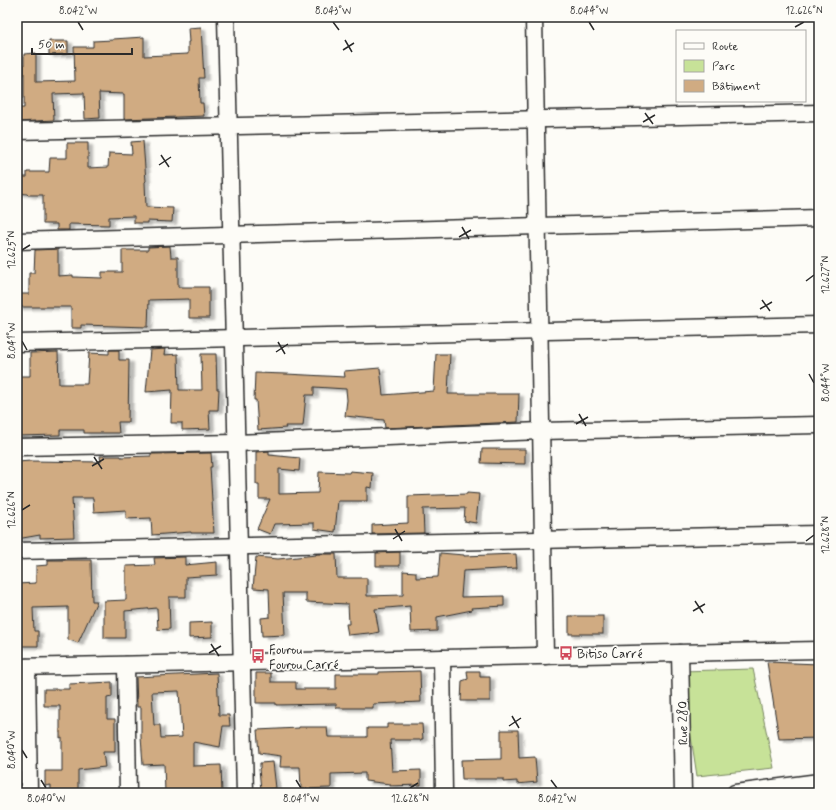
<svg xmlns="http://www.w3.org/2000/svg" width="836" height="810" font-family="Mynerve,sans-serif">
<defs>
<filter id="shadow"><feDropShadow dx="4.5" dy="2.5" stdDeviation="1" flood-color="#0004"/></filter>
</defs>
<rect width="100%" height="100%" fill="#fdfcf7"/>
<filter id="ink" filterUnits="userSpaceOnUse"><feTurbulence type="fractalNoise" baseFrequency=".025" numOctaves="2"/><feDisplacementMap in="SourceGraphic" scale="8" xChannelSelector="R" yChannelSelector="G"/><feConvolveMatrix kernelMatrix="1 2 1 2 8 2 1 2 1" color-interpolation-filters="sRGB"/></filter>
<g filter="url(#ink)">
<path fill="#c7e298" stroke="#798662" d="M753,669l21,99 -77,8 -16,-105z"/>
<g fill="#d0ab82" stroke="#2b2b2b" fill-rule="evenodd" filter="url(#shadow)">
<path d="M201,27l3,51h-5l1,25h3l1,13 -80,3v-25l-25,-1 1,25 -15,1 -1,-26 -31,1 1,26 -37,2v-14h7v-54l12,-1v29l39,-1 -1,-34h19v-6l20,-1v-1l31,-2v19l44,-2v-12h1l-1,-14z"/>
<path d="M49,41h19v13l-19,1z"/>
<path d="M143,141l3,40 -1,1 1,25 27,1 -1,14 -25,-1v2h-13v-7l-25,1v8l-40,-1v6h-12v-6h-14v-29h-15l-1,-1 -9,-1 2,-16h7v-5h22l1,-14h17v-15h21v25l20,-1 1,-14 23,1 -1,-12z"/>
<path d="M170,246l1,11h7v30h31v31h-20v-19l-40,1 -1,27 -67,-2v3h-10v-21h-54v-13h12v-21h5l1,-23 23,-1v27l15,-1v2l29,1v-6h20v-22h26v-3z"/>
<path d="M165,349l-1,6 14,-1 1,36h23l-1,-36h15l1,35h2l-1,21h-9l1,19 -28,1v-7h-11l1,-33 -26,2 4,-42z"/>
<path d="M109,350h10v10h10l-1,62h-10l1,11h-35v-3h-24v5l-43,1v-60h13v-23l28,-1 1,32h28l2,-31 20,1z"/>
<path d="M436,354h14l-2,40h71l-1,28 -133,6 -1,-8 -39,-4 2,-16 -1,-11 -32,-2v8h-8l-3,31h-18l1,2 -28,2 -2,-30h-2l1,-27 31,1 59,3 -1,-6 36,-3 3,27 51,-4z"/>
<path d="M482,449h43v15l-44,-1z"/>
<path d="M269,451v4l31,3 -1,13 -20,-2v25l39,-1 1,-21 30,1 1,-2 23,2 -1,15 -5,-1v14h-29l-3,31 -21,-3v-6l-40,1 -4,10 -13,-5 13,-30h-11v-15h-3v-32z"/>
<path d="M211,453l1,14h-2l4,66h-23v-1l-39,3 -1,-17 -25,1v-9l-32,2 -1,-14h-21l2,39 -34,1v-3l-23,4v-52l1,-14h-1v-11l14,-1 70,1 -1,-6h21v1l30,-1v-2h1z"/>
<path d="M467,493l12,1 -3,29 -12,-2 1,-13 -42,1 1,24 -52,1v-9l36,-2v-27l59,-2z"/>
<path d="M400,552v14h-24v-13z"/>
<path d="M440,553l24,2v1l52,-2 1,14 -54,3 -2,26 43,-1v10l-33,2 1,2 -35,7v14l-26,1 -1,-26 -35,3 4,23 -9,2 -1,-1 -21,2 -2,-11h3l-1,-20 -42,-2v-9h-23l2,42 -23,1 -1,-18 9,-1 -1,-28 -16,-1 3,-31 22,2 38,-4v-1h20l1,24h30v18l36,-1v-24l13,1v6l22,-1z"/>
<path d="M185,557v8l32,-3v13l-31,2v20h-17l1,32 -12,1 -1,-22 -32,3v27h-21v-37l22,-1v-34l29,-1 -1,-7z"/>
<path d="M48,560h43l1,41h5l-19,42 -5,-2 -5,-1v-33l-35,1 1,23h4v15h-19l-1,-23h-1v-39l19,-1v-17l12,-1z"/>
<rect x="569" y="616" width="34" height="18"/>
<path d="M212,622v15l-23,1v-15z"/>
<path d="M767,662l52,2v74l-40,1z"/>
<path d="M420,671l1,31 -48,2v4h-37v-4l-60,1v-2h-20v-30h15v9h25v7h40v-15h43v-2z"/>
<path d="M467,671h13v6h10v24h-29l1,-20 6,-2z"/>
<path d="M217,673l2,42h10l1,11h-7l-3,21 -27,-5v24l28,-1 1,28h-57l-1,-29 -21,1 -2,-28v-30h-4l-1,-30zM179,691l3,46 -21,1 -1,-13h-6l-2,-33z"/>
<path d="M112,682v15l-5,1v21h8v33h-12l2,15 -27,3v23h-27v-8l-6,1v-15h17v-34l-2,1v-32h-16v-17h25v-5z"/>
<path d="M387,724h35l1,15h-2v1h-31l2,31 29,-1v15l-31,1v-2l-25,-3v-8l-34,1v14l-30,1 -1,-22h-20l1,-11 -22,-3 -2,-23 42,-2v-1h28l1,10h39v-9h20z"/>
<path d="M501,730h17l1,28 16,-1 2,25 -20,2v-3l-14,1v-3h-41l-1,-19 40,-1z"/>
<path d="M273,762l3,26 -15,2 -2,-21 1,-1v-5z"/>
</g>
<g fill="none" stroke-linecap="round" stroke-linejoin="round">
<defs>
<g id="minor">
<path d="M226,17l19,776"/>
<path d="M534,17l11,639"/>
<path d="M17,131l802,-18"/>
<path d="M17,241l802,-23"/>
<path d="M17,343l802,-18"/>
<path d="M17,447l219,-4 305,-12 278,-6"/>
<path d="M17,551l802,-17"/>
<path d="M680,653l3,140"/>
<path d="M442,658l2,135"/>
<path d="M126,665l2,128"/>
<path d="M17,667l802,-17"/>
<path d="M27,667l2,126"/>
<path d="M735,793l84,-11"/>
</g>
</defs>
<use href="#minor" stroke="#2b2b2b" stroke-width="19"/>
<use href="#minor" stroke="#fdfcf7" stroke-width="16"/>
</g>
</g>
<path fill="none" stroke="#2b2b2b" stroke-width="1.5" d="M78,22l5,8M333,22l6,8M589,22l5,8M795,27l9,-5M345,40l7,12M343,50l11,-7M645,113l8,11M643,122l12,-7M161,155l8,12M159,165l12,-8M462,227l7,12M459,237l12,-7M22,250l8,-5M806,281l8,-6M762,300l8,11M760,309l12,-7M22,341l5,9M278,342l7,12M276,352l12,-8M809,374l5,9M579,414l7,12M576,424l12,-7M94,457l8,12M92,466l12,-7M22,510l8,-5M395,529l7,12M393,539l12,-8M806,541l8,-6M695,601l8,12M693,611l12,-7M211,644l8,12M209,653l12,-7M512,716l7,12M509,726l12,-8M22,750l5,8M41,780l5,8M296,780l5,8M551,780l6,8M410,788l8,-5"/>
<defs>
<symbol id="bus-bare" viewBox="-9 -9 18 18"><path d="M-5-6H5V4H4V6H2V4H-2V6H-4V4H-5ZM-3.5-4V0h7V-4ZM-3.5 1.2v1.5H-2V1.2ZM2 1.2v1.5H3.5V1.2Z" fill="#d1495b" stroke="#fdfcf7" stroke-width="2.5" paint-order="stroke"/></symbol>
</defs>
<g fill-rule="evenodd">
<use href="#bus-bare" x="556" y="643" width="20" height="20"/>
<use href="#bus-bare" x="248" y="646" width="20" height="20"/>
</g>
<g text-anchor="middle" stroke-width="3.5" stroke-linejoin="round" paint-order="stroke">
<g font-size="13" fill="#2b2b2b" stroke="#fdfcf7" text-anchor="start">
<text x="269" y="654">Fourou<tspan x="269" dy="15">Fourou Carré</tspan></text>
<text x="577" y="658">Bitiso Carré</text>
</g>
<g font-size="13" fill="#2b2b2b" stroke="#fdfcf7">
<text transform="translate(682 723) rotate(-91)" y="5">Rue 280</text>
</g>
</g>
<rect width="836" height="810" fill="none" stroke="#fdfcf7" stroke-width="44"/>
<rect x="676" y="30" width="130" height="72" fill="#fdfcf7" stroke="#a9a8a5"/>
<rect x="684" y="43" width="20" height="6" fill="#fdfcf7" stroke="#a9a8a5"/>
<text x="712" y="50" font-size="12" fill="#2b2b2b">Route</text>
<rect x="684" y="60" width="20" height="12" fill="#c7e298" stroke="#a9a8a5"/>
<text x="712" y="70" font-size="12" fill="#2b2b2b">Parc</text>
<rect x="684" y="80" width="20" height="12" fill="#d0ab82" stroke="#a9a8a5"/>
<text x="712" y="90" font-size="12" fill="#2b2b2b">Bâtiment</text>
<path d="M32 48v6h100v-6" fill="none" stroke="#2b2b2b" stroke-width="2"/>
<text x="38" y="48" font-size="12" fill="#2b2b2b" stroke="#fdfcf7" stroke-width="3" paint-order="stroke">50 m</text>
<rect x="22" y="22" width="792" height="766" fill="none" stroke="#2b2b2b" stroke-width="1.5"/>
<g font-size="10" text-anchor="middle" fill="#2b2b2b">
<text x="78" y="14">8.042°W</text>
<text x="333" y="14">8.043°W</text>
<text x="589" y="14">8.044°W</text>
<text x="804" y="14">12.626°N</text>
<text transform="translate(11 250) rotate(-90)" y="4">12.625°N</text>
<text transform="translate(825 275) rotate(-90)" y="4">12.627°N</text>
<text transform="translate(11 341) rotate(-90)" y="4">8.041°W</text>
<text transform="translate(825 383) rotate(-90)" y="4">8.044°W</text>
<text transform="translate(11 510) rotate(-90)" y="4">12.626°N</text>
<text transform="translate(825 535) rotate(-90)" y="4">12.628°N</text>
<text transform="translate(11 750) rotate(-90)" y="4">8.040°W</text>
<text x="46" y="802">8.040°W</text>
<text x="301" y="802">8.041°W</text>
<text x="410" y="802">12.628°N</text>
<text x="557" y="802">8.042°W</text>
</g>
</svg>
